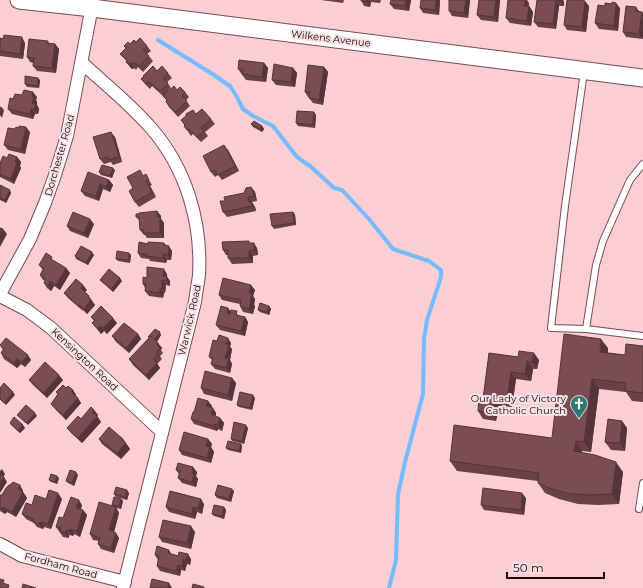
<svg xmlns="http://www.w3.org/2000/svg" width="643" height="588" font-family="Montserrat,sans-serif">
<rect width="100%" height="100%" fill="#faced3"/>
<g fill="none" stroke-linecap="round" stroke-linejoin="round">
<path stroke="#76bbff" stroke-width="4" d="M158,40l56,35 16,11 7,11 6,12 10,7 20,10 24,31 13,9 24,22 8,2 27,29 24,30 36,12 12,9v7l-14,43 -3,19 -1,55 -18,68 -7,32 -2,66 -7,28"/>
<defs>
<g id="lane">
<path d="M584,72l-19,134 -14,122 35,1 57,7"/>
<path d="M586,329l10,-64 7,-24 27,-61 13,-16"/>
<path d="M639,509l4,-26"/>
</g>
<g id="street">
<path d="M82,63c23,21 48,41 69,65 35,40 51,94 48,147 -1,9 -3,18 -4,27l-72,286"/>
<path d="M0,294l30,-55 15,-36 10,-28 12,-39 26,-135"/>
<path d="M0,296l27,14 24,18 111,104"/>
<path d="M0,544l22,12 103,26"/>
</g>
<path id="secondary" d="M19,0l73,8 551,70"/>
</defs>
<use href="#lane" stroke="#784a51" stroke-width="8"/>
<use href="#street" stroke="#784a51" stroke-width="14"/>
<use href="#secondary" stroke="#784a51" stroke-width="19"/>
<use href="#lane" stroke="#fff" stroke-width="6"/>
<use href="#street" stroke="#fff" stroke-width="12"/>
<use href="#secondary" stroke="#fff" stroke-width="17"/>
</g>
<g fill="#694147">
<path d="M321,0h23l-1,3z"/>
<path d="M361,0h20l-1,3 -9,-1 -1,5 -6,-1z"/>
<path d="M411,0l-2,11 -15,-2 -4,-5z"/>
<path d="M440,0l-1,15 -16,-2 -3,-5z"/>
<path d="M449,0h21l-2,18 -16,-2 -3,-5z"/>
<path d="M500,0l-2,22 -17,-2 -4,-5z"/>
<path d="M537,0h26l1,2v4h-5l-3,23 -18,-2 -4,-5z"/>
<path d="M582,1l7,5 -3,26 -19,-2 -3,-5z"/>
<path d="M529,3l-1,3h1l4,6 -2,14 -21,-3 -4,-5z"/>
<path d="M636,7l3,4 4,2v26l-17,-2 -3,-5z"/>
<path d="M620,8l-2,23 -19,-2 -4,-6z"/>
<path d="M0,38l25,5 -2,16 -23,-3z"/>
<path d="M48,41l1,2 6,1 4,5 -3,24 -19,-2 -4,-5v-3l-3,-1 -3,-5z"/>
<path d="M136,42l11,4 4,5 -4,3 6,7 -10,11 -5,-5 -2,3 -2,-2 -2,1 -2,-2 -4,-5 1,-1 -7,-7 6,-6 -2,-2z"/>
<path d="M264,63l4,5 -2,14 -20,-2 -8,-11z"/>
<path d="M324,67l4,5 -5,33 -10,-2 -4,-5v-1h-1l-3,-5z"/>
<path d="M293,68l4,5 -2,14 -19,-2 -4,-5z"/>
<path d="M157,71l11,2 4,5 -5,4 4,6 -6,6 12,-4 8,2 4,5 -3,3 4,6 -12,11 -9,-10 -3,-5 1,-1 -4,-5 -11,-10 -2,3 -5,-5 -4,-5z"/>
<path d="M40,80l-1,8 -12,-1 -2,-3z"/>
<path d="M22,95l15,2 -1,3 1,2v3l2,4 -1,5h-3l-2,5 -21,-5 -4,-5 5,-10z"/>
<path d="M196,114l15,5 4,5 -10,8 3,4 -7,6 -8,-8 -2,2 -7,-10 1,-1 -4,-5z"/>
<path d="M316,115l-1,13 -17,-2 -2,-3z"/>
<path d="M251,124l11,2 2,3 -2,3 -9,-5z"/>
<path d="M19,128l11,4 -5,22 -17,-4 -4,-5 11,-16z"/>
<path d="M115,137l7,25 -9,3 -2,-3 -7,2 -4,-5z"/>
<path d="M228,150l11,21 -17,9 -4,-5 -3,2 -4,-5z"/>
<path d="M17,157l4,5 -1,4 1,2 -7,16 -14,-7v-14l7,-5z"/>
<path d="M115,170l-3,8 -11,-3 -2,-3z"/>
<path d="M144,175l5,5 3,5 -2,1 6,11 -17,10 -4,-5 -2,-14z"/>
<path d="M109,180l4,5 -3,7 -7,-3 -4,12 -14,-5 -4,-5z"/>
<path d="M0,185l11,8 -5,10 -6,-3z"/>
<path d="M251,187l4,5 2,9 -5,1 3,5 1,4 -29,6 -4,-5 2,-11 19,-8z"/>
<path d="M157,211l4,5v3l3,4v15h-17l-2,-3h-1l-4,-5v-9l-4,-4z"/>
<path d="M293,212l2,3 1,10 -22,4 -2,-3z"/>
<path d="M94,224l-6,14 -18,-7 -3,-5z"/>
<path d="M164,243l8,8 -1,9h-4l-1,3 -16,-2 -1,-2 -8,-1 -3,-5 10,-9z"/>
<path d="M250,243l7,5 1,7 -5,1v7l-21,1 -4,-6v-3h-2l-3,-5z"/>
<path d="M129,253l2,2 -1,8 -12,-2 -2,-2z"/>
<path d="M94,255l-6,10 -12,-6 -1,-3z"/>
<path d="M56,262l10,6 4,5 -10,17 -6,-4 -3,5 -4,-3 -3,-5 1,-2 -2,-1 -3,-5 3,-5 -4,-5z"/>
<path d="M167,274v3l3,4v5l-4,-1 -1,8h-1l-1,5 -14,-2 -4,-5v-3l-2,-4 4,-6z"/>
<path d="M100,280l22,1 -9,11 -11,-10z"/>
<path d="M87,290l-2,2 4,4 6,9 -8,9 -4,-4v1l-15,-13 -4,-5z"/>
<path d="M255,290l-2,6 2,3 -1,6 1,1 -2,8 -10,-2 -3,-6v-2l-18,-4 -3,-5z"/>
<path d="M269,306l2,3 -2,6 -9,-3 -2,-2z"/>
<path d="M231,311l9,5 5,1 3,5 -3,14 -25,-6 -4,-5z"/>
<path d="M91,317l26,6 -10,11 -3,-3 -3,3 -5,-6 -4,-5 2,-2z"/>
<path d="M138,334l3,5 -12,14 -13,-11 -4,-6z"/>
<path d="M161,335l-4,7 5,6 -1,2 2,3 -3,3 2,3 -5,5 3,4 -11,12 -16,-15 -4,-6 20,-21 -1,-1z"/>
<path d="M217,341l14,2 -1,4 2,2 -2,11 2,4 -2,9 -15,-4 -4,-5 1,-4 -3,-3z"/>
<path d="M0,345l31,15 -6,7 -4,-3 -4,4 -13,-9 -3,-6 2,-3z"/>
<path d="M643,346v56l-11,-1 -6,-9 -27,-3 -8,63 -9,-1v2l41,19 -4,32 -21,1 -20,-1 -19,-5 -14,-6 -7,-10v-2l-81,-10 -7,-10 102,-23 56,-90v5l17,2z"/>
<path d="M489,353l50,7 -2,9h-4l-2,12 -15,-2 -4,28 -13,-1 -3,15 -13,-2 -5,-8 5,-12z"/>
<path d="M232,378l4,5 -4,18 -28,-7 -3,-6z"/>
<path d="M29,380h34l-16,18 -14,-13z"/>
<path d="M66,388l7,2 3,5v1l5,7 -15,17 -11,-11 -4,-5 7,-10 -2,-2z"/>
<path d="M255,398l-3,12 -13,-3 -2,-2z"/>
<path d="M208,401l4,5 -1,1 5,6v3l4,2 4,5 -2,8 -4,-2 -1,2 -23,-7 -3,-5 3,-7z"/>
<path d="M94,410l4,5 -1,1 4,6 -19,21 -11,-10 -4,-5z"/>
<path d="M622,421l5,7 -2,23 -14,-1 -6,-8z"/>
<path d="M10,423l15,5 -5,5 -9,-8z"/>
<path d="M248,428l-4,16 -12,-3 -1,-2z"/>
<path d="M99,439h24l7,10 -9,10 -19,-15z"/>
<path d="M208,439l4,5 -1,3 3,5 -3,11 -29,-8 -3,-5z"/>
<path d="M241,444l1,2 -1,7 -13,-3 -2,-2z"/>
<path d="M176,470l21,2 -1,4 2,3 -2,8 -14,-4 -4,-5 1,-4z"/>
<path d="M78,475l-4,11 -6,-3 -2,-2z"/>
<path d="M59,478l-2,6 -6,-2 -2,-2z"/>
<path d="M10,485h10l3,6v1l4,6 -11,19 -9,-5 -2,2 -5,-3v-16h2z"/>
<path d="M234,491l-3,11 -14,-4 -2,-3z"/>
<path d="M129,493l-2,7 -11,-3 -2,-3z"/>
<path d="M526,498l-2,17 -40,-5 -3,-5z"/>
<path d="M46,499h16l-11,30 -7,-2 -1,2 -6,-2 -3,-4 -8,-4 -4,-5 10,-9z"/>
<path d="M121,499l2,2 -2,8 -5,-1 3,5 -5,19 5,6 -5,15 -13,-4 -3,-5 1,-3 -6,-1 -3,-6 23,-27 -1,-2z"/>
<path d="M204,504l-2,10 -5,-2 -2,7 -26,-7 -3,-5z"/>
<path d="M82,505l-1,4 2,1 4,5 -7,22 -6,-3 -1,2 -4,-1v3l-6,-1 -7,-10 7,-9z"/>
<path d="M224,507l2,3 -2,9 -10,-3 -2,-2z"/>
<path d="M195,532l-4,17 -29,-7 -3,-5z"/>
<path d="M172,554l19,5 -1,6 -3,-1 -2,7 -4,-1 -1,6 -20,-5 -3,-5 1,-6 -3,-5z"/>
</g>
<g fill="#55353a">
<path d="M367,0h2l2,2 -1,5 -4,-5z"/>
<path d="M406,0h5l-2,11 -4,-5z"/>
<path d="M436,0h4l-1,15 -4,-5z"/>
<path d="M466,0h4l-2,18 -4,-5z"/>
<path d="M496,0h4l-2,22 -4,-5z"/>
<path d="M525,0h2l2,3 -1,8 -4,-5z"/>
<path d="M560,0h3l1,2v4l-4,-5z"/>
<path d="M556,1l3,5 -3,23 -3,-5z"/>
<path d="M585,1l4,5 -3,26 -4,-5z"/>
<path d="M616,3l4,5 -2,23 -4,-5z"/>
<path d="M529,6l4,6 -2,14 -4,-5z"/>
<path d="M642,12l1,1v26l-4,-5z"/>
<path d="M22,37l3,6 -2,16 -3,-5z"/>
<path d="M55,44l4,5 -3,24 -4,-5z"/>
<path d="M130,63l4,5 -2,1 -4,-5z"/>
<path d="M264,63l4,5 -2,14 -4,-5z"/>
<path d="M324,67l4,5 -5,33 -4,-5z"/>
<path d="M293,68l4,5 -2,14 -4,-5z"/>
<path d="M38,78l2,2 -1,8 -1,-2z"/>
<path d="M33,92l4,5 -1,3 1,2v3l2,4 -1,5 -4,-5 -2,-6v-7z"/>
<path d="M2,108l2,2 -2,8 -2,-3z"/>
<path d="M31,109l4,5 -2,5 -3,-5z"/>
<path d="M314,112l2,3 -1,13 -2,-3z"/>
<path d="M262,126l2,3 -2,3 -2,-3z"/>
<path d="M26,127l4,5 -5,22 -4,-5z"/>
<path d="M111,132l4,5 7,25 -3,-6z"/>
<path d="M224,145l4,5 11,21 -4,-5z"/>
<path d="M17,157l4,5 -1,4 1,2 -7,16 -3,-5z"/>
<path d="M113,168l2,2 -3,8 -2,-2z"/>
<path d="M109,180l4,5 -3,7 -4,-5z"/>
<path d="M146,181l4,5 6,11 -4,-5z"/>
<path d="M100,184l3,5 -4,12 -3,-5z"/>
<path d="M251,187l4,5 2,9 -3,-5z"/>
<path d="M10,190l1,3 -5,10 -1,-3z"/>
<path d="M248,197l7,10 1,4 -7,-9z"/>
<path d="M157,211l4,5v3l3,4v15l-4,-5 -3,-16z"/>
<path d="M293,212l2,3 1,10 -2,-2z"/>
<path d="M90,219l4,5 -6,14 -4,-5z"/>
<path d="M3,229l4,5 -7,13v-12z"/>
<path d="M254,243l3,5 1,7 -4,-5z"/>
<path d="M169,246l3,5 -1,9 -3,-5z"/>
<path d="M249,250l4,6v7l-4,-5z"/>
<path d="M92,252l2,3 -6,10 -2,-2z"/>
<path d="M129,253l2,2 -1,8 -1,-3z"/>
<path d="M163,254l4,6 -1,3 -3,-5z"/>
<path d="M66,268l4,5 -10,17 -4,-5z"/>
<path d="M164,269l3,5v3l3,4v5l-7,-10z"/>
<path d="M120,278l2,3 -9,11 -2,-3z"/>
<path d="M162,280l4,5 -1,8 -3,-5z"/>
<path d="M50,281l4,5 -3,5 -3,-5z"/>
<path d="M83,285l4,5 -3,3 -3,-5z"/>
<path d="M251,285l4,5 -2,6 2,3 -1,6 1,1 -2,8 -4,-5 1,-8 -1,-8z"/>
<path d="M160,288l4,5 -1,5 -3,-5z"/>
<path d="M91,300l4,5 -8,9 -3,-5z"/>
<path d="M269,306l2,3 -2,6 -2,-3z"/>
<path d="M228,308l4,5 -1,5 -4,-5z"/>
<path d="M245,317l3,5 -3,14 -4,-5z"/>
<path d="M113,318l4,5 -10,11 -4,-6z"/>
<path d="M100,326l4,5 -3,3 -3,-5z"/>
<path d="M160,332l1,3 -5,8 -2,-3z"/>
<path d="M138,334l3,5 -12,14 -3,-5z"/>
<path d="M228,338l3,5 -1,4 2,2 -2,11 2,4 -2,9 -4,-5 -1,-10 1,-14z"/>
<path d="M601,339l7,9 -1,14 -7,-10z"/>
<path d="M158,343l4,5 -1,2 -4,-5z"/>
<path d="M534,353l5,7 -2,9 -5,-7z"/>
<path d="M28,355l3,5 -6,7 -3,-5z"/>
<path d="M17,359l4,5 -4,4 -3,-5z"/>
<path d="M527,361l6,8 -2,12 -6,-7z"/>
<path d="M157,363l3,5 -11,12 -3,-5z"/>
<path d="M511,372l5,7 -4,28 -5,-7z"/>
<path d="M59,375l4,5 -16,18 -3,-5z"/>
<path d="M232,378l4,5 -4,18 -4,-6z"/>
<path d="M592,379l7,10 -8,63 -7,-10z"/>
<path d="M73,390l3,5 -1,2 -4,-5z"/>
<path d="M13,392l2,3 -9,10 -2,-2z"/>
<path d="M253,395l2,3 -3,12 -2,-2z"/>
<path d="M78,398l3,5 -15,17 -3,-5z"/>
<path d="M493,398l6,8 -3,15 -5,-8z"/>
<path d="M208,401l4,5 -2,5 -4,-5z"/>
<path d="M213,408l3,5 -1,6 -4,-5z"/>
<path d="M94,410l4,5 -2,2 -4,-5z"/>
<path d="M35,413l2,3 -9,9 -2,-2z"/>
<path d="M97,416l4,6 -19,21 -4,-5z"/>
<path d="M220,418l4,5 -2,8 -4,-6z"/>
<path d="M622,421l5,7 -2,23 -5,-8z"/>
<path d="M214,424l4,5 -1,2 -3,-5z"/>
<path d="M23,425l2,3 -5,5 -2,-2z"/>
<path d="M246,425l2,3 -4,16 -2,-3z"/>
<path d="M123,439l7,10 -9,10 -4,-6 5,-13z"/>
<path d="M208,439l4,5 -1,3 3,5 -3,11 -4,-5 -1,-12z"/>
<path d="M576,441l6,10 -1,10 -7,-10z"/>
<path d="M241,444l1,2 -1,7 -2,-2z"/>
<path d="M616,462l7,10 -4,32 -7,-10z"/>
<path d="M193,467l4,5 -1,4 2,3 -2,8 -4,-5v-9z"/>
<path d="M2,469l3,5 -3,5 -2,-4v-4z"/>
<path d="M76,472l2,3 -4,11 -2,-3z"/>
<path d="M57,476l2,2 -2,6 -2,-2z"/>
<path d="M4,477l3,5 -7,11v-10z"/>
<path d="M20,485l3,6 -2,3 -3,-5z"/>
<path d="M232,489l2,2 -3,11 -2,-3z"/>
<path d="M127,490l2,3 -2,7 -2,-3z"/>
<path d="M23,492l4,6 -11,19 -4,-5z"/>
<path d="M58,493l4,6 -11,30 -3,-5z"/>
<path d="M522,493l4,5 -2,17 -3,-5z"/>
<path d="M121,499l2,2 -2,8 -2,-3z"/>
<path d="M201,499l3,5 -2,10 -4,-6z"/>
<path d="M79,500l3,5 -2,8 -4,-5z"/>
<path d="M3,507l4,5 -2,2 -3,-5z"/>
<path d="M116,507l3,6 -6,23 -4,-6z"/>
<path d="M193,507l4,5 -2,7 -3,-5z"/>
<path d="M224,507l2,3 -2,9 -2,-3z"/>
<path d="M83,510l4,5 -7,22 -3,-6z"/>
<path d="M40,522l4,5 -1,2 -4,-5z"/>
<path d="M191,526l4,6 -4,17 -4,-6z"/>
<path d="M70,529l4,5 -1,2 -4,-5z"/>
<path d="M66,530l3,5v3l-4,-5z"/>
<path d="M116,533l3,5 -5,15 -3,-5z"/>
<path d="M169,550l3,5 -4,-2z"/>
<path d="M188,554l3,5 -1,6 -4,-5z"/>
<path d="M183,559l4,5 -2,7 -3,-5z"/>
<path d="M178,565l3,5 -1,6 -4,-5z"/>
<path d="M169,583l3,5h-5z"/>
</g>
<g fill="#7a4c53" stroke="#55353a">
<path d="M361,0h6l-1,2 -5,-1z"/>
<path d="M391,0h15l-1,6 -15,-2z"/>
<path d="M421,0h15l-1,10 -15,-2z"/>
<path d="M449,0h17l-2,13 -15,-2z"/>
<path d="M479,0h17l-2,17 -17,-2z"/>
<path d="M508,0h17l-1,6h5l-2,15 -21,-3z"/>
<path d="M537,0h23v1h-4l-3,23 -19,-2z"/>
<path d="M567,0h12l6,1 -3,26 -18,-2z"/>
<path d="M612,2l4,1 -2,23 -19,-3 3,-18 7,1v-3l7,1z"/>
<path d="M626,6l10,1v4l6,1 -3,22 -16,-2z"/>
<path d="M4,35l18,2 -2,17 -20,-3v-13l3,1z"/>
<path d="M140,38l7,8 -4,4 6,6 -10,10 -5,-4 -2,2 -2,-1 -2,1 -2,-2 1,-2 -7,-6 6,-6 -2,-2 4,-4 2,2 4,-4 2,2z"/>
<path d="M29,39l19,2 -1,2 8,1 -3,24 -19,-2 1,-8 -7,-1z"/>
<path d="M239,60l25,3 -2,14 -20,-3 1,-4 -5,-1z"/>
<path d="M274,64l19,4 -2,14 -19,-2z"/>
<path d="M308,65l16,2 -5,33 -10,-2 1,-6h-5z"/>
<path d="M153,66l4,5 5,-5 6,7 -5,5 5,5 -8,8 -12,-10 -2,3 -5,-5 3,-3h-1z"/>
<path d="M25,76l13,2v8l-13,-2z"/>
<path d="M174,86l3,4 3,-3 5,5 -3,4 5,5 -12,11 -9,-10 1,-2 -4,-4z"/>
<path d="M24,90l9,2 -1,4 2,1 -2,6 4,1 -2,5h-3l-1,5 -22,-5 2,-11 3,1 2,-5 7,1z"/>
<path d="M0,107l2,1 -2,7z"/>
<path d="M202,109l9,10 -10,9 3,3 -7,6 -8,-8 -2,1 -3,-4 1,-1 -4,-5 5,-4v-2l7,-4 3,4z"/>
<path d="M297,111l17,1 -1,13 -17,-2z"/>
<path d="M254,121l8,5 -2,3 -9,-5z"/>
<path d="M19,126l7,1 -5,22 -17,-4 4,-17 7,1 1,-2 3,1z"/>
<path d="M111,132l8,24 -10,4 -1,-3 -8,2 -7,-22z"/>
<path d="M224,145l11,21 -17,9 -3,-5 -4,2 -8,-16z"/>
<path d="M9,154l8,3 -2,5h2l-6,17 -11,-5v-11l3,-7 4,2z"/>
<path d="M102,165l11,3 -3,8 -11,-4z"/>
<path d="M140,170l3,6 3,-2 3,6 -3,1 6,11 -17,10 -6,-11 4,-3 -6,-11z"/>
<path d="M88,172l21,8 -3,7 -6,-3 -4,12 -15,-5z"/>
<path d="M0,185l10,5 -5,10 -5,-2z"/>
<path d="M251,187l3,9 -6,1 1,5h2l1,4 -29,6 -3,-11h5l-1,-4 20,-4 2,-5z"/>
<path d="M157,211v6h3v16h-16v-3h-4l-1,-13h-3v-3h3v-1z"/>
<path d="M73,212l17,7 -6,14 -17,-7z"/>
<path d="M293,212l1,11 -22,3 -2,-12z"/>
<path d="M0,228l3,1 -3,6z"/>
<path d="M249,241v2h5v7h-5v8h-21v-8h-5l-1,-8z"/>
<path d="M139,242l9,2v-2l16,1v2l5,1 -1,9 -5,-1v4l-17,-2 1,-2 -9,-1z"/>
<path d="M81,246l11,6 -6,11 -11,-7z"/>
<path d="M117,251l12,2v7l-13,-1z"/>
<path d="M46,253l6,4 -1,2 15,9 -10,17 -6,-4 -2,5 -4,-3 2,-4 -6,-4 4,-7 -5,-3z"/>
<path d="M147,267l17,2 -1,7h4l-1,5 -4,-1v8h-2v5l-15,-2 1,-7h-3v-7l4,1z"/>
<path d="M109,269l11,9 -9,11 -11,-9z"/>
<path d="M223,278l28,7 -2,8h3l-2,8h1l-2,8 -9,-3 1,-6 -22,-5z"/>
<path d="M76,279l7,6 -2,3 8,8 -1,1 3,3 -7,9 -4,-4 -1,1 -15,-13z"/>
<path d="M260,303l9,3 -2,6 -9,-2z"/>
<path d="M101,306l12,12 -10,10 -3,-2 -2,3 -6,-6 3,-3 -4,-3z"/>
<path d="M221,306l7,2 -1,5 3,1 1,-4 6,1 -1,4 9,2 -4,14 -25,-6z"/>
<path d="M124,323l14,11 -12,14 -14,-12z"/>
<path d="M155,329l5,3 -6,8 -3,-4 -1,1h-2z"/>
<path d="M564,334l37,5 -1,13 25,3 1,-11 17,2v47l-18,-2 1,-8 -34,-4 -8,63 -8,-1 -2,10 21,4 21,7 -4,32 -21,1 -20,-1 -19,-5 -14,-6 1,-10 -89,-12 4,-36 98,13z"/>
<path d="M219,335l9,3 -2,6h3l-4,14h4l-3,10 -15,-4 2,-6 -4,-1 4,-17 4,1z"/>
<path d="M151,336l7,7 -1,2 3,3 -4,4 2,2 -5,5 4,4 -11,12 -17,-16z"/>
<path d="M6,338l22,17 -6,7 -5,-3 -3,4 -13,-10 3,-4 -4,-4z"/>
<path d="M519,351l15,2 -2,9 -5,-1 -2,13 -14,-2 -4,28 -14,-2 -2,15 -13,-2 1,-13 4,1 6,-46 29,4z"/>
<path d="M45,362l14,13 -15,18 -15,-13z"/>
<path d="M205,371l27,7 -4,17 -27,-7z"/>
<path d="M4,383l9,9 -9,11 -4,-4v-11z"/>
<path d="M63,385l3,3 2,-2 5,4 -2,2 7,6 -15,17 -12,-11 7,-10 -2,-2z"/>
<path d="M240,392l13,3 -3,13 -13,-3z"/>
<path d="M198,398l10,3 -2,5 7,2 -2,6 9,4 -2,7 -4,-1v2l-23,-7 2,-7h1z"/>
<path d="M26,405l9,8 -9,10 -9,-8z"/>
<path d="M91,407l3,3 -2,2 5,4 -19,22 -11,-10 11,-12 3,3z"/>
<path d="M14,417l9,8 -5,6 -8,-8z"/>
<path d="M608,419l14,2 -2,22 -15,-1z"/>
<path d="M234,422l12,3 -4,16 -11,-2z"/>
<path d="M109,427l14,12 -1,1 4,3 -9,10 -18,-14z"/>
<path d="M184,432l24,7 -2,7 4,1 -3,11 -28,-8z"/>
<path d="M228,441l13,3 -2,7 -13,-3z"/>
<path d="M178,463l15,4 -1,6 2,1 -2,8 -14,-4 2,-7 -4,-1z"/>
<path d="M70,470l6,2 -4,11 -6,-2z"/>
<path d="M0,474l4,3 -4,6z"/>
<path d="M51,474l6,2 -2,6 -6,-2z"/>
<path d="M13,482l7,3 -2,4 5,3 -11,20 -9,-5 -1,2 -2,-1v-13h2l4,-7 3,-3h1z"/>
<path d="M218,485l14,4 -3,10 -14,-4z"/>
<path d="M116,487l11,3 -2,7 -11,-3z"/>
<path d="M483,488l39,5 -1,17 -40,-5z"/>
<path d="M49,490l9,3 -10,31 -8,-2 -1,2 -6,-2 1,-3 -12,-5 4,-11 6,2 3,-10 11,4z"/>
<path d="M170,491l31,8 -3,9 -5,-1 -1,7 -26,-7z"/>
<path d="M71,497l8,3 -3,8 7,2 -6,21 -7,-2 -1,2 -3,-1 -1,3 -5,-2 1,-3 -5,-1 3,-10 4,1z"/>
<path d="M114,497l7,2 -2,7 -7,-1z"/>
<path d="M99,502l17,5 -7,23 7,3 -5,15 -13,-4 2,-6 -10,-4z"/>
<path d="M214,505l10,2 -2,9 -10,-2z"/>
<path d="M163,520l28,6 -4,17 -28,-6z"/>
<path d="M157,546l12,4 -1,3 10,3 1,-4 9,2 -2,6 -3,-1 -1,7 -4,-1 -2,6 -19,-5 2,-10 -4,-1z"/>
<path d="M0,579l4,1 -1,3 6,2 -1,3h-8z"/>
<path d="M152,579l17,4 -1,5h-18z"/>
<path d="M23,584l13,4h-14z"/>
<path d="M193,584l11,3v1h-12z"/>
</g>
<defs>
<symbol id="church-pin" viewBox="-11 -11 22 30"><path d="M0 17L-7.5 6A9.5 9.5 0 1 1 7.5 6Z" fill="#307874" stroke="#f8e1e4"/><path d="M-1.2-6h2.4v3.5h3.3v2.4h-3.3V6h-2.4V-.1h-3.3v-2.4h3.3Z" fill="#fff"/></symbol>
</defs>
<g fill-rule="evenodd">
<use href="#church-pin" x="569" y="394" width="20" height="27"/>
</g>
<g text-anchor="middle" stroke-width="4" stroke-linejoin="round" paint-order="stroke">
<g font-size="10" fill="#18070a" stroke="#f8e1e4">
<text transform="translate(331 38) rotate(7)" y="4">Wilkens Avenue</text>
<text transform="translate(59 155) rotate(-74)" y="4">Dorchester Road</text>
<text transform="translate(189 320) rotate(-77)" y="4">Warwick Road</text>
<text transform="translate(85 359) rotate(43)" y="4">Kensington Road</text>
<text transform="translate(61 565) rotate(15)" y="4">Fordham Road</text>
</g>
<g font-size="10" fill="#18070a" stroke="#f8e1e4" text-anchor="end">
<text x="566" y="402">Our Lady of Victory<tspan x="566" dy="12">Catholic Church</tspan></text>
</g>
</g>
<path d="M507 572v6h97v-6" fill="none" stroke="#18070a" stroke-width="2"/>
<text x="513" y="572" font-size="12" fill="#18070a" stroke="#f8e1e4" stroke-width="3" paint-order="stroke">50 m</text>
</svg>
